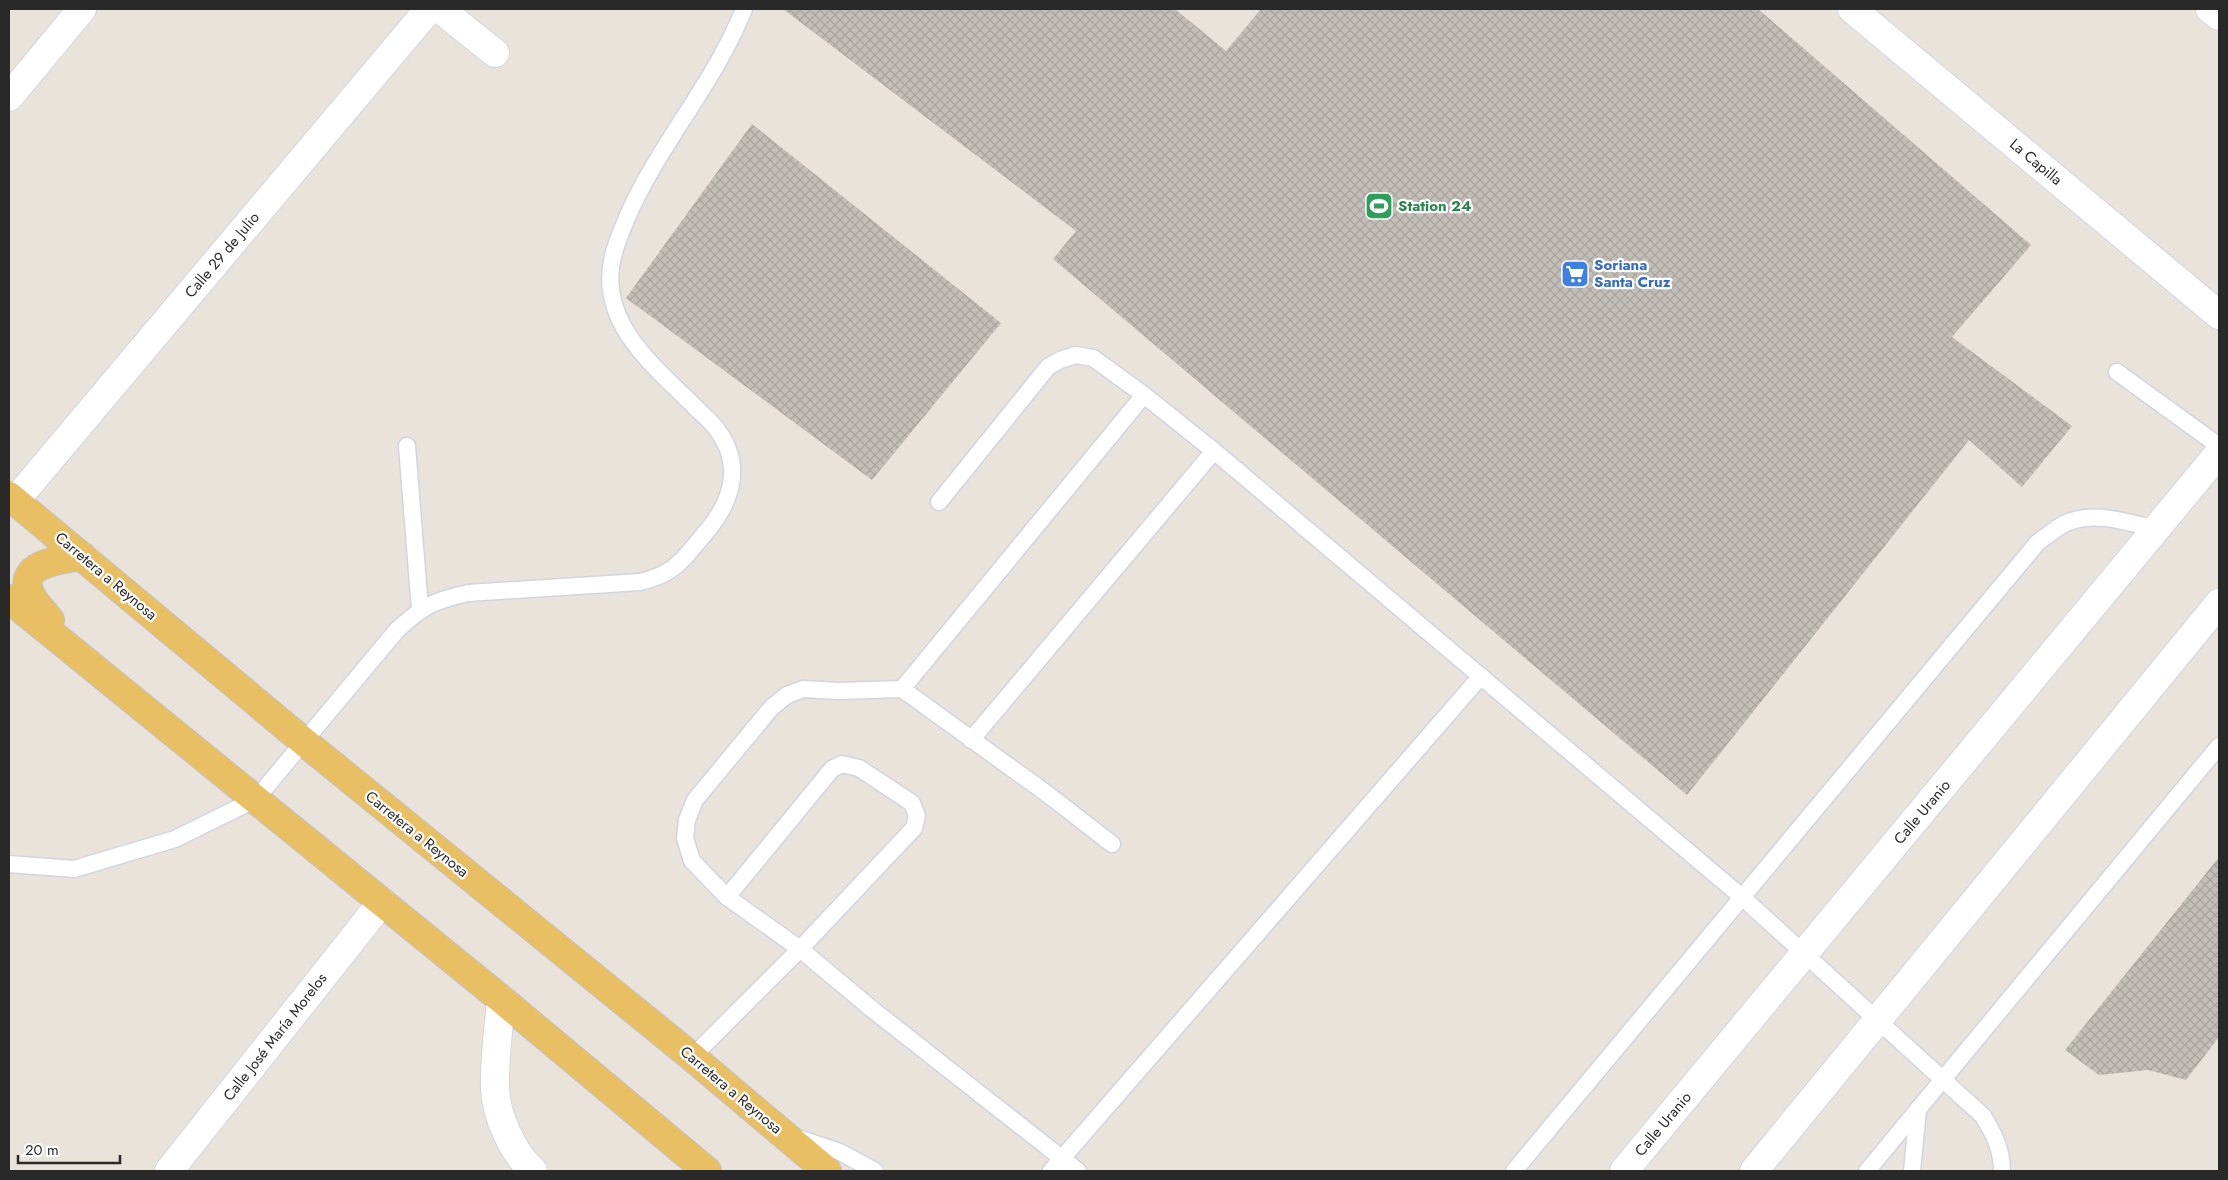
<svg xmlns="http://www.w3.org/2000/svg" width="2228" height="1180" font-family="Jost,sans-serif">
<defs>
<pattern id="building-cross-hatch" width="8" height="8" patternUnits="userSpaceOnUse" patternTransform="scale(1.25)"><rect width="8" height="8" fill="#c3beb7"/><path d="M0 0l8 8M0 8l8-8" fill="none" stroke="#a8a39d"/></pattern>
</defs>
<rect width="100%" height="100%" fill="#eae3db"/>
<g fill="url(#building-cross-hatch)">
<path d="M783,9h392l51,42 35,-42h497l273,236 -79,92 120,89 -50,61 -53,-47 -282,355 -634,-536 23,-28z"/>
<path d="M752,124l249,199 -129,157 -246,-182z"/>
<path d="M2219,857v180l-33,43 -38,-10 -49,5 -34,-25z"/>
</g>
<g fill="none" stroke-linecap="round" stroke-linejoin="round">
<defs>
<g id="service">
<path d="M2117,372l102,74"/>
<path d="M407,446l13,163"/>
<path d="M939,502l109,-135 12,-7 16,-5 17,3 51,37 70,56 529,447 240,218c11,18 19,34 19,55"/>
<path d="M902,689l242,-294"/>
<path d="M971,740l243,-289"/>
<path d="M9,864l65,5 101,-30 81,-40 141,-169c26,-24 36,-29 71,-37l172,-11c37,-9 43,-23 67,-51 25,-30 36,-66 11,-100 -5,-8 -14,-15 -21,-22 -38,-39 -94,-80 -86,-142 2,-18 11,-37 18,-54 32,-71 86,-131 115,-204"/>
<path d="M727,897l-35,-36 -7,-23 2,-18 8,-20 77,-93 15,-12 16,-6 36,2 63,-2 144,104 66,51"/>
<path d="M692,1057l108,-108 114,-121 3,-12 -5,-13 -53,-35 -17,-4 -10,5 -105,128 73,52 73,61 205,161"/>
<path d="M795,1137l45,15 35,19"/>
<path d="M1051,1171l430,-495"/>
<path d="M1514,1171l524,-629c8,-5 17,-13 26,-18 29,-14 62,-2 92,5"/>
<path d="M1867,1171l352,-425"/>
<path d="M1912,1171l6,-62"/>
</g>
<g id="minor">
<path d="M440,9l55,44"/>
<path d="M1852,9l367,306"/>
<path d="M2210,9l9,7"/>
<path d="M9,97l73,-88"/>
<path d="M15,501l414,-492"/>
<path d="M501,999c-2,29 -7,60 -6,89 1,28 18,65 38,83"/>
<path d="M169,1171l213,-269"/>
</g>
<g id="tertiary">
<path d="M1624,1171l595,-718"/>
<path d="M1754,1171l465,-568"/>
</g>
<g id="primary">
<path d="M9,496l294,245 389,316 135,114"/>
<path d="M9,599l492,400 206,172"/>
<path d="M50,620c-7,-9 -17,-18 -21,-29 -11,-28 36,-32 53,-35"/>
</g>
</defs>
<use href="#service" stroke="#d0d5e1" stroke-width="19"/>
<use href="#minor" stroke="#d0d5e1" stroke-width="30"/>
<use href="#tertiary" stroke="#d0d5e1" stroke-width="30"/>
<use href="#primary" stroke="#c3c3c3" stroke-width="30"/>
<use href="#service" stroke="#fff" stroke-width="16"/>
<use href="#minor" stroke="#fff" stroke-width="28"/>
<use href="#tertiary" stroke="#fff" stroke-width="28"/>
<use href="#primary" stroke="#e8bf62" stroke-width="28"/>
</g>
<defs>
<symbol id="stadium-square" viewBox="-11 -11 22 22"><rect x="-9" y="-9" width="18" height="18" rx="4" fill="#2e9e5b" stroke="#fff"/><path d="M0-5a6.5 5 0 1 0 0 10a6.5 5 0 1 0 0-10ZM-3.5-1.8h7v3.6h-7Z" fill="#fff"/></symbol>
<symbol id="supermarket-square" viewBox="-11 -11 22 22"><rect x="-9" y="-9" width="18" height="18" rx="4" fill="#3f7fe0" stroke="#fff"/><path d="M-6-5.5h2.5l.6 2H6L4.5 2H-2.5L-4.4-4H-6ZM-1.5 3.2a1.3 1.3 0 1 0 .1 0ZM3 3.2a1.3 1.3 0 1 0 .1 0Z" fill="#fff"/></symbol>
</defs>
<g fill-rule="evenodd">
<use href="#stadium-square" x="1363" y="190" width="32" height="32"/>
<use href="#supermarket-square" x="1559" y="258" width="32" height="32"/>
</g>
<g text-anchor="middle" stroke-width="4.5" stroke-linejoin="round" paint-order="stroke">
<g font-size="15" fill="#292929" stroke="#fff">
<text transform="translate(2036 162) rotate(40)" y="5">La Capilla</text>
<text transform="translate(222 255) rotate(-50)" y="5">Calle 29 de Julio</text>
<text transform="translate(106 576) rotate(40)" y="5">Carretera a Reynosa</text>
<text transform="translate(1922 812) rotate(-50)" y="5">Calle Uranio</text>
<text transform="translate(417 834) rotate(39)" y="5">Carretera a Reynosa</text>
<text transform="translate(275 1037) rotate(-52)" y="5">Calle José María Morelos</text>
<text transform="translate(731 1090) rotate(40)" y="5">Carretera a Reynosa</text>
<text transform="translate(1663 1124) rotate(-50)" y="5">Calle Uranio</text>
</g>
<g font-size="15" font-weight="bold" fill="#27864d" stroke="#fff" text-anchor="start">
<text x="1398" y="211">Station 24</text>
</g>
<g font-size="15" font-weight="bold" fill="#366cbe" stroke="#fff" text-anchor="start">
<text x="1594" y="270">Soriana<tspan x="1594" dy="17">Santa Cruz</tspan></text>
</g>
</g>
<rect width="2228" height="1180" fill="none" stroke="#292929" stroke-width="20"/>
<path d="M18 1155v8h102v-8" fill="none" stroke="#292929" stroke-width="2.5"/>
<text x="25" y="1155" font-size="15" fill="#292929" stroke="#ffffff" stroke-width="4" paint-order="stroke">20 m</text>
</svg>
